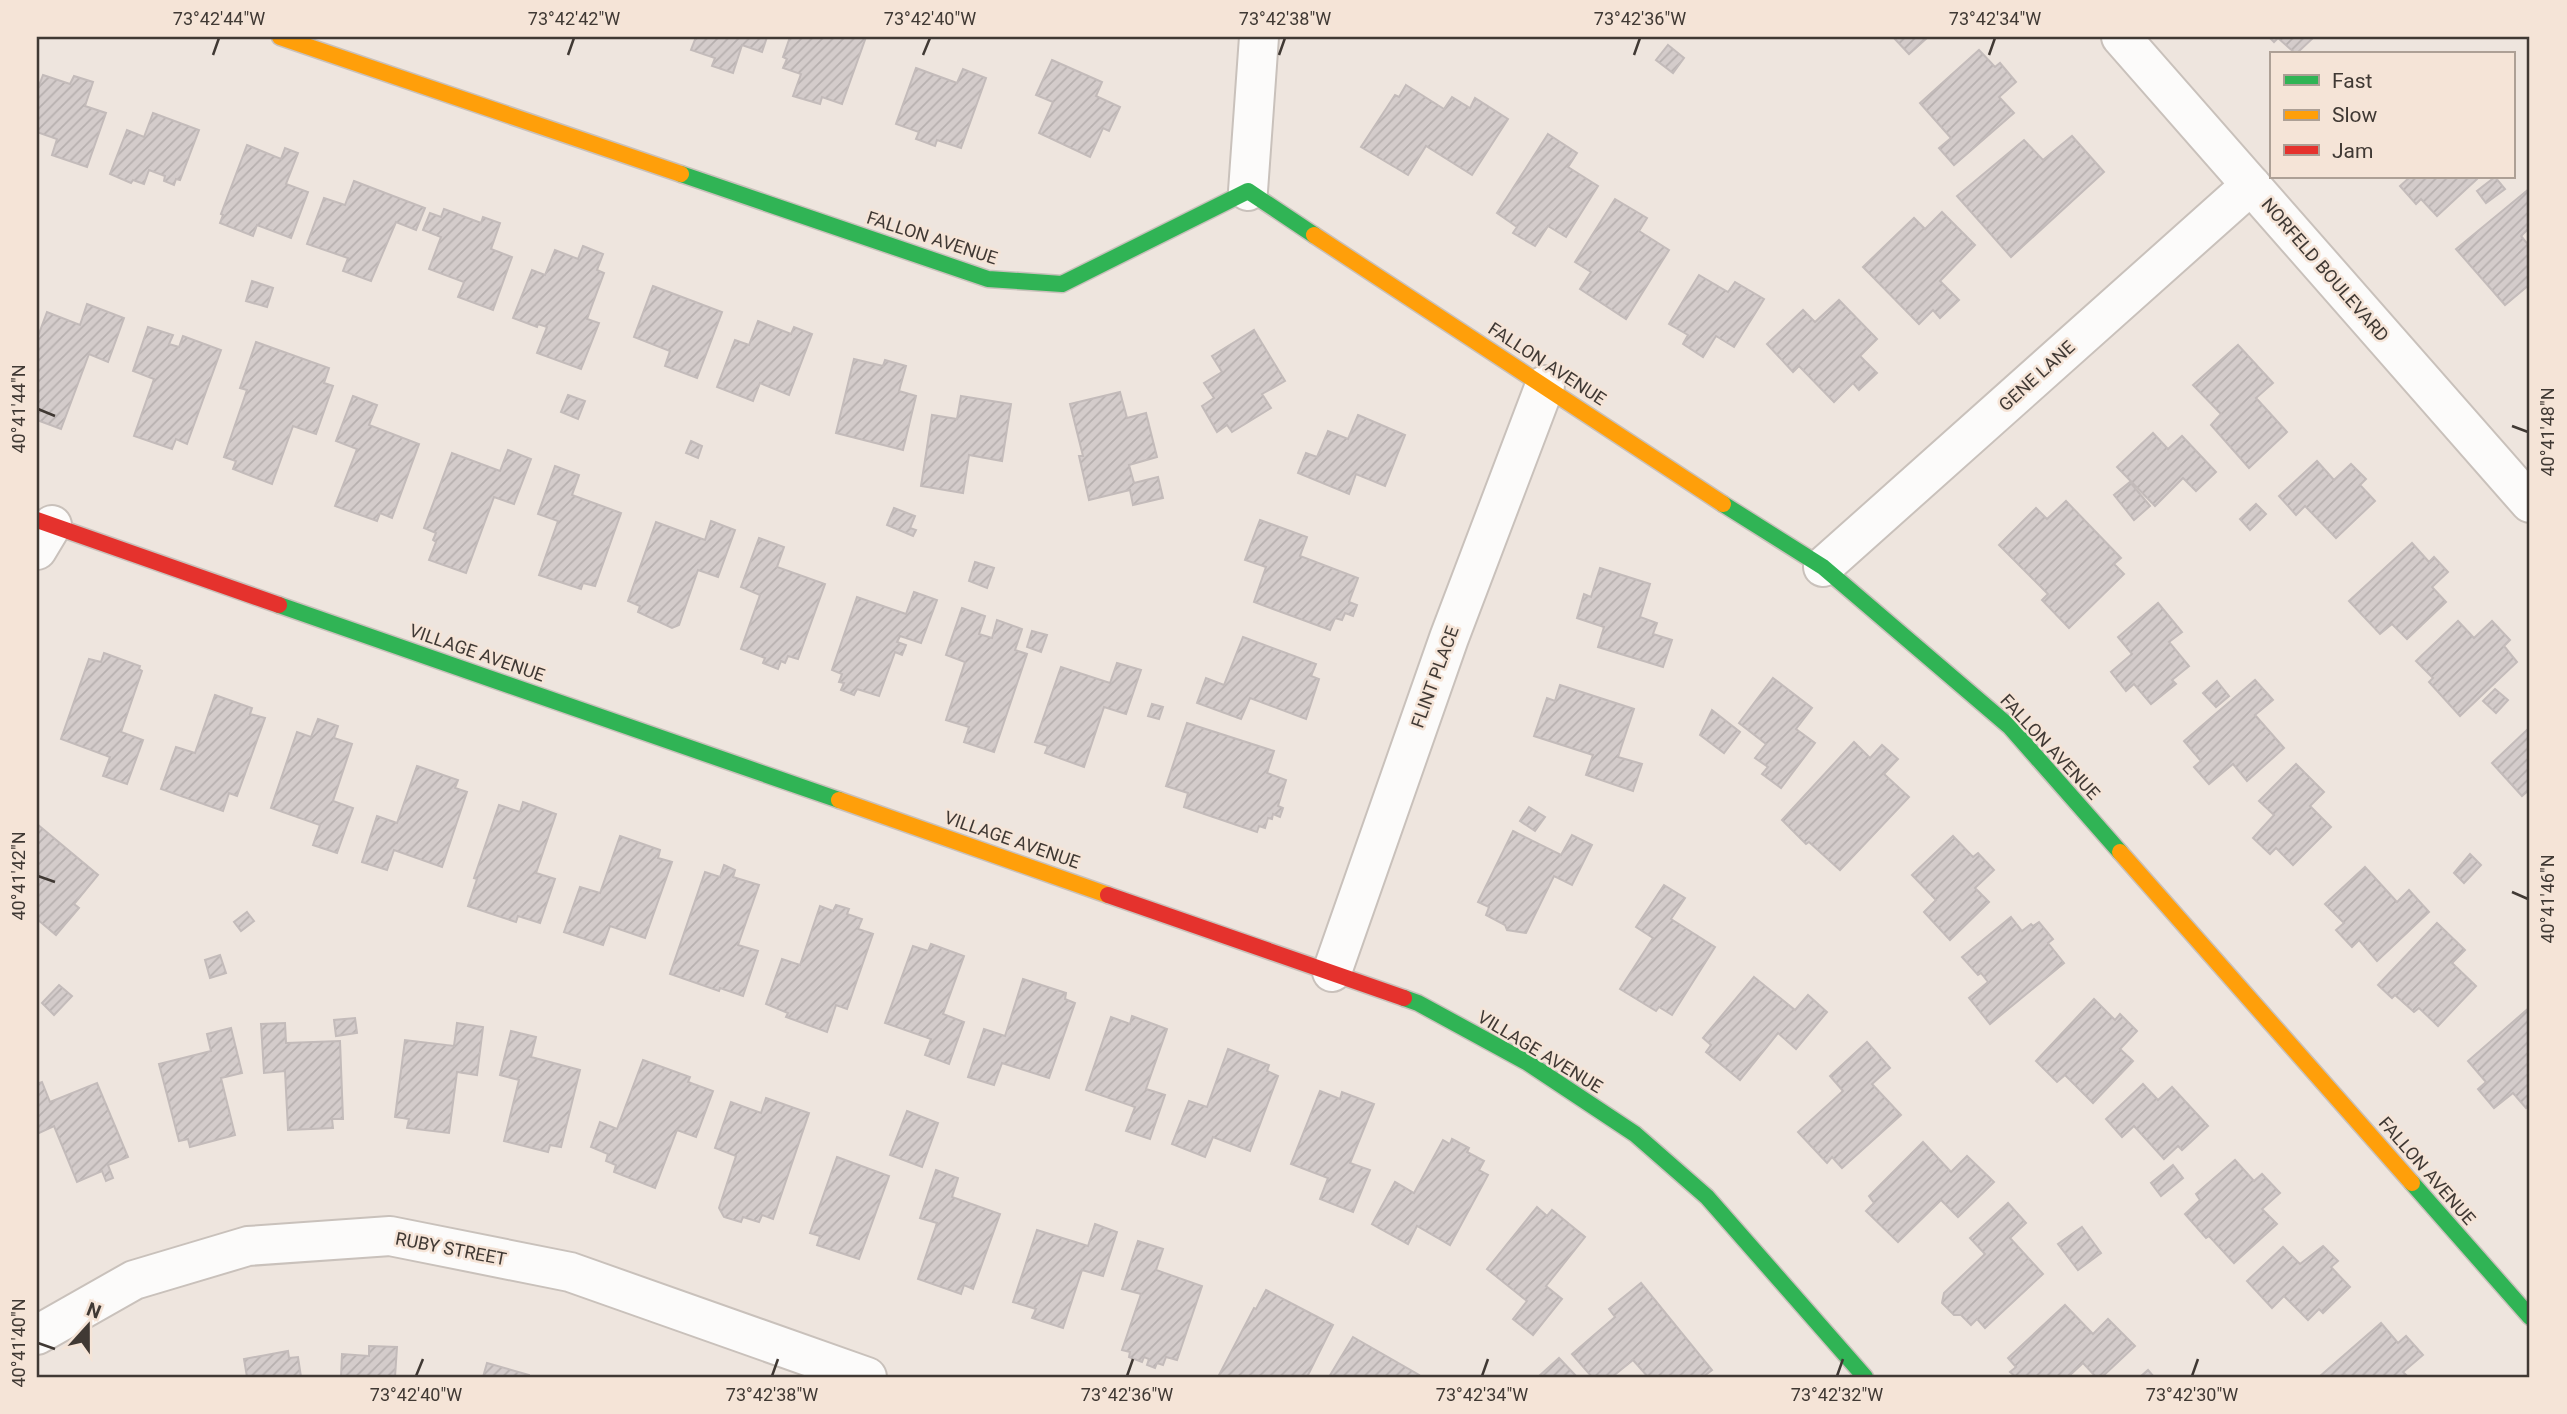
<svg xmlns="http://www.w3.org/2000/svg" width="2567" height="1414" font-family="Roboto,sans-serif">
<defs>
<pattern id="building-hatch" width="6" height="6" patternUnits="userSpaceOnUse" patternTransform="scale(1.75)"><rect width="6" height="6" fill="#d4cccb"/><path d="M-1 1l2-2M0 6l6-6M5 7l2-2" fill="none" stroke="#b7b0af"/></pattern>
</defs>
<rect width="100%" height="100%" fill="#eee5de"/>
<g fill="url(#building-hatch)" stroke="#c3bbba" stroke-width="2">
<path d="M696,37h71l-5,15 -20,-7 -9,28 -21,-7 3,-8 -24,-8z"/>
<path d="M790,37h76l-24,67 -20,-7 -2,7 -27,-8 8,-22 -18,-6 4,-9 -4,-2z"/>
<path d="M1893,37h35l-19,17z"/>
<path d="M2269,37h45l-18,17 -18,-16 -4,4z"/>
<path d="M1668,45l16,13 -11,15 -17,-13z"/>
<path d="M1979,50l16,17 5,-4 16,19 -17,15 15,16 -60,52 -15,-17 12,-10 -31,-35z"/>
<path d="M1052,60l50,22 -6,14 24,11 -11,24 -6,-3 -13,29 -51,-24 14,-31 -17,-7z"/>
<path d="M916,68l41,15 6,-14 23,9 -25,70 -24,-8 -2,6 -19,-7 3,-7 -23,-8z"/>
<path d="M43,75l27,9 4,-8 19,6 -8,24 21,7 -19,54 -35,-12 5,-16 -20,-7v-41z"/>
<path d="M1406,85l38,24 8,-12 18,11 5,-10 33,21 -36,56 -46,-29 -18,29 -47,-28 34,-52 4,2z"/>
<path d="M153,113l46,17 -19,50 -4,-1 -2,6 -10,-4 1,-5 -16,-6 -5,14 -11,-4 -2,3 -21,-9 17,-44 17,7z"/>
<path d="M1548,134l29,19 -9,14 30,19 -32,51 -18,-11 -13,20 -22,-13 4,-6 -20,-14z"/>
<path d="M2072,136l32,36 -93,85 -54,-61 67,-56 19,20z"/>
<path d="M247,145l34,14 4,-11 13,5 -12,31 22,8 -17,46 -34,-13 -4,11 -33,-13 3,-8 -2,-1z"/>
<path d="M2410,177h66l1,2 -40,37 -16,-17 -5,5 -16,-18z"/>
<path d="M2495,177l10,12 -19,14 -9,-12z"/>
<path d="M354,181l71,27 -9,22 -20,-8 -25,59 -28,-10 5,-13 -41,-14 17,-46 21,7z"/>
<path d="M2530,188v39l-9,9 9,11v37l-25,21 -49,-56z"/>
<path d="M1615,199l32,19 -8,13 30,19 -43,69 -46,-30 11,-17 -16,-10z"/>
<path d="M444,209l37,14 2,-6 17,6 -9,26 21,8 -19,53 -35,-13 6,-15 -35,-13 12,-32 -18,-7 7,-17 11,4z"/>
<path d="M1942,212l33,33 -35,36 19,19 -19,18 -7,-8 -14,14 -56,-57 51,-49 11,11z"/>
<path d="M583,246l20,8 -6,16 7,3 -17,46 12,4 -18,46 -44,-16 10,-26 -9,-3 -1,3 -24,-9 19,-48 13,5 10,-25 23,9z"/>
<path d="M1699,275l29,17 7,-10 29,17 -30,48 -18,-11 -13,21 -20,-13 5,-9 -19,-11z"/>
<path d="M252,281l21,7 -6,19 -21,-6z"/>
<path d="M653,286l69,26 -25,66 -32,-12 5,-15 -36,-14z"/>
<path d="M1839,300l38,39 -17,17 17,17 -18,17 -6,-7 -19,19 -35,-36 -6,6 -26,-28 36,-34 12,12z"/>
<path d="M87,304l37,14 -16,44 -19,-8 -28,75 -24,-9v-81l10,-27 33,13z"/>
<path d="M758,321l33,13 3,-7 18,7 -23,61 -29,-12 -7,18 -36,-14 18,-47 14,5z"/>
<path d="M148,327l25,8 -4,9 10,3 4,-11 38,14 -34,94 -11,-5 -4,10 -38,-13 20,-57 -21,-8z"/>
<path d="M1254,330l31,51 -23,13 9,14 -39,24 -5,-7 -10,7 -15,-26 12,-8 -10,-15 18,-11 -10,-16z"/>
<path d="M256,342l73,26 -5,15 9,3 -17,48 -23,-8 -21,58 -39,-15 3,-8 -12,-4 23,-67 -7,-2z"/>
<path d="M2238,345l35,38 -17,15 31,34 -38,36 -38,-43 10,-11 -28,-29z"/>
<path d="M854,359l29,7 2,-6 21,6 -7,25 17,5 -13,54 -67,-17z"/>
<path d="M1120,392l7,26 19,-5 11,44 -28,8 5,18 24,-6 5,21 -30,7 -3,-15 -41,10 -10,-44h4l-13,-52z"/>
<path d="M568,395l17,6 -7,18 -17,-7z"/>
<path d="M353,396l24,9 -8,20 50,19 -27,74 -12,-5 -3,8 -42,-15 22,-57 -21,-8z"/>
<path d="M961,396l50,8 -9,57 -33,-6 -6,38 -42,-7 11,-71 25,4z"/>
<path d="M1358,415l47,20 -20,51 -29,-12 -7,20 -51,-21 8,-20 11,4 11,-26 20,8z"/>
<path d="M2153,433l15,16 14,-13 34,36 -20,19 -13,-13 -28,28 -38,-39z"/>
<path d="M691,441l11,5 -4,12 -12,-5z"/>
<path d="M508,450l23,9 -17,45 -20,-7 -28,76 -37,-13 7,-18 -3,-2 3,-7 -12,-5 28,-75 48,18z"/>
<path d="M2317,461l17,19 17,-16 15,15 -6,6 15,16 -39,37 -31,-32 -9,9 -17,-19z"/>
<path d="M555,466l24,9 -7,20 49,18 -26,73 -12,-3 -2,6 -42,-14 19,-54 -20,-7z"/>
<path d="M2130,482l20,24 -16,14 -20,-25z"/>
<path d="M2066,501l55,57 -7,6 10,10 -55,54 -27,-28 6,-6 -49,-49 37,-37 11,11z"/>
<path d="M2256,504l10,10 -16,16 -10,-11z"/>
<path d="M894,508l21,8 -5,12 6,2 -3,6 -26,-11z"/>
<path d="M1260,520l47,17 -7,19 58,22 -9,24 8,3 -4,11 -8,-3 -3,7 -7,-2 -5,12 -76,-28 12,-35 -21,-7z"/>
<path d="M711,521l24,9 -17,47 -20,-7 -19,55 -7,3 -34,-16 2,-6 -12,-5 28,-79 49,18z"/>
<path d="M759,538l25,9 -7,20 48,17 -27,75 -10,-3 -3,7 -4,-2 -3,8 -15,-6 2,-5 -24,-9 19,-54 -19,-8z"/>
<path d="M2412,543l17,19 5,-5 14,15 -16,15 14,15 -39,37 -15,-15 -12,10 -31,-33z"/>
<path d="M975,562l19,6 -7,20 -18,-7z"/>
<path d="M1600,568l50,16 -10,33 17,6 -4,11 19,6 -9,27 -65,-20 6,-20 -27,-9 7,-24 7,3z"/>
<path d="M914,592l23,8 -16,43 -21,-7 -3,6 9,3 -4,10 -7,-3 -16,44 -22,-7 -3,6 -13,-5 3,-7 -5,-1 3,-8 -10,-4 25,-73 49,17z"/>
<path d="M2158,603l24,29 -13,10 20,24 -17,14 4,4 -25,20 -17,-20 -8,7 -15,-19 21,-18 -14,-17z"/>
<path d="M962,608l23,8 -6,18 13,4 5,-18 25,9 -7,21 12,4 -33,98 -30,-10 5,-15 -23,-7 19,-58 -19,-7z"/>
<path d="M2458,621l16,17 18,-17 18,19 -6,6 13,16 -57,54 -31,-34 4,-4 -17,-17z"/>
<path d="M1032,631l15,4 -6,17 -14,-5z"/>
<path d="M1243,637l73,27 -5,12 8,3 -13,40 -56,-21 -9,21 -44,-16 9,-25 18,7z"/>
<path d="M104,653l36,13 -1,3 3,2 -21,61 22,8 -16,44 -24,-8 7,-19 -49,-18 28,-80 12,3z"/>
<path d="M1117,663l24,7 -15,44 -22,-7 -20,60 -39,-14 3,-7 -13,-4 26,-75 49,16z"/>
<path d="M1773,678l39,30 -16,21 19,14 -34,45 -19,-14 6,-7 -13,-9 11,-14 -27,-21z"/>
<path d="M2255,680l18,20 -18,15 29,33 -37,33 -14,-17 -24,20 -15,-17 7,-6 -17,-20z"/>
<path d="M2217,681l12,15 -13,11 -13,-14z"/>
<path d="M1560,685l74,24 -16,48 24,7 -9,27 -47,-16 7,-20 -59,-19 13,-38 8,3z"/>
<path d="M2495,689l13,11 -12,13 -13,-12z"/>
<path d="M215,695l37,13 -2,6 15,4 -28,78 -8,-3 -6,18 -62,-22 15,-42 19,6z"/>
<path d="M1152,704l11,3 -4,12 -11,-3z"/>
<path d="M1712,710l28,22 -16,21 -24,-18z"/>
<path d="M318,719l20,7 -4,12 18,6 -19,57 20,7 -16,45 -24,-8 7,-20 -49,-17 26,-76 14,5z"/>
<path d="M1187,723l87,28 -7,22 19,7 -8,26 5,2 -3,9 -7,-3 -1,5 -4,-1 -3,10 -6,-2 -2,6 -73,-25 4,-14 -22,-7z"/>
<path d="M2530,727v62l-8,7 -30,-33z"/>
<path d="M1854,742l16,16 12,-13 16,14 -14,15 25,23 -69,73 -31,-28 -3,2 -24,-24z"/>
<path d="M2296,764l28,28 -14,14 21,21 -38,38 -17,-17 -6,6 -17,-16 21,-23 -15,-14z"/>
<path d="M417,766l41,14 -3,8 12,4 -25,75 -48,-17 -7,20 -25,-8 15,-46 20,7z"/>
<path d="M523,802l33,12 -20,59 19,6 -15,44 -22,-7 -2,6 -48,-16 9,-27 -3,-1 25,-73 21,7z"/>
<path d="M1529,807l16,10 -10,14 -15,-10z"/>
<path d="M37,824l61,51 -24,29 5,4 -23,27 -19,-16z"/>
<path d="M1513,831l48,24 11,-20 20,10 -20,40 -18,-9 -28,57 -19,-3 -2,-5 -19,-10 3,-8 -11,-5z"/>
<path d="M620,836l40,14 -2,8 14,4 -27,76 -35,-12 -7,19 -39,-13 16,-45 20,6z"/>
<path d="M1953,836l20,21 5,-4 16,17 -19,18 14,14 -39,38 -26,-28 12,-12 -24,-25z"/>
<path d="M2470,854l11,11 -17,18 -10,-10z"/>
<path d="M724,865l11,5 -2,7 26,8 -21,60 20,6 -15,45 -23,-8 -1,3 -49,-17 35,-102 15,5z"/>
<path d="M2365,867l32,35 12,-12 20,22 -52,49 -18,-21 -7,7 -16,-17 8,-7 -19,-19z"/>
<path d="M1664,885l21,13 -14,21 44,28 -43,68 -13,-8 -3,4 -36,-22 33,-51 -17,-11z"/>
<path d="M836,905l13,4 -2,5 15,5 -4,10 15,5 -26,75 -11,-4 -9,27 -41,-15 2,-4 -22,-9 16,-45 18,6 20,-59 13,5z"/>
<path d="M247,912l7,9 -13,10 -7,-9z"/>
<path d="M2011,917l11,14 9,-7 2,2 6,-4 14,17 -5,4 16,20 -74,61 -21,-26 19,-16 -7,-9 -3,2 -16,-18z"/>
<path d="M2437,923l28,27 -13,13 24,23 -38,40 -19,-18 -5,4 -19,-17 -3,3 -14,-13z"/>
<path d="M931,944l33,12 -21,58 21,8 -15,42 -24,-9 6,-16 -46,-16 28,-77 15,5z"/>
<path d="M220,955l6,18 -16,5 -5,-18z"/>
<path d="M1754,977l41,33 13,-15 19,17 -31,37 -18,-16 -38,47 -34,-28 5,-7 -8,-7z"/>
<path d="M1023,979l43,14 -1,6 10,4 -26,75 -47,-15 -8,22 -26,-8 16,-48 21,7z"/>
<path d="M59,985l13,11 -18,19 -12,-12z"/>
<path d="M2094,999l21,21 5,-6 17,17 -17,18 13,12 -40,42 -28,-28 -8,7 -21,-21z"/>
<path d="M2530,1007v97l-4,4 -13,-15 -19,15 -16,-19 8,-7 -18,-21z"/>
<path d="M1132,1016l35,13 -21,60 19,6 -15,44 -24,-8 9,-24 -49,-17 25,-73 19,7z"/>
<path d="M355,1018l2,15 -21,3 -2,-16z"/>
<path d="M285,1023l1,20 54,-2 3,78h-11l1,9 -45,2 -3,-59 -21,2 -3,-49z"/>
<path d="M457,1023l26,4 -6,48 -20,-3 -8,61 -42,-5 2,-9 -14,-2 10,-77 49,6z"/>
<path d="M231,1028l11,45 -21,5 14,57 -45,12 -2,-8 -9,2 -20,-77 52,-13 -4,-17z"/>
<path d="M511,1031l25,6 -5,20 49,13 -19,77 -11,-2 -2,7 -44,-11 15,-61 -19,-5z"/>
<path d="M1867,1042l23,26 -18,16 29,31 -59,53 -10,-11 -5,6 -29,-31 45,-41 -13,-15z"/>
<path d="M1228,1049l41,16 -2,6 11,5 -28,75 -37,-14 -8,20 -33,-13 17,-43 18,6z"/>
<path d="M643,1060l47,17 -2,5 25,9 -17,46 -19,-7 -22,58 -41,-16 2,-7 -10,-4 2,-7 -17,-7 9,-25 17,7z"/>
<path d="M42,1082l8,20 47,-19 31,74 -20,8 5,13 -7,3 -4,-10 -25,11 -23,-56 -17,8v-50z"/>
<path d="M2143,1084l15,16 14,-13 36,39 -26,24 -4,-4 -14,13 -30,-33 -12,11 -16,-18z"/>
<path d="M1320,1091l20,8 2,-7 32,12 -24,59 20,7 -17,42 -33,-13 8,-21 -37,-14z"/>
<path d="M766,1098l43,15 -36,106 -11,-4 -3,7 -16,-5 -2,5 -17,-5 -5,-9 17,-52 -21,-8 16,-46 30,11z"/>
<path d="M907,1111l31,12 -16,44 -32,-12z"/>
<path d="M1452,1139l17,9 -2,4 17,9 -5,9 9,5 -38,70 -33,-19 -9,18 -36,-20 23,-42 19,11 29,-53 7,4z"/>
<path d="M1923,1142l28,30 16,-16 27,26 -36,35 -17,-17 -43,42 -32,-31 8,-8 -5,-7z"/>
<path d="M837,1157l52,19 -30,83 -42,-14 3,-9 -10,-3z"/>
<path d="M2235,1160l19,21 8,-7 18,19 -18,16 15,15 -43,39 -25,-27 -3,2 -21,-24 15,-14 -4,-6z"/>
<path d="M2173,1165l10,13 -22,18 -10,-13z"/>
<path d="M936,1170l22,8 -6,19 48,17 -27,75 -9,-4 -3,9 -43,-15 19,-56 -17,-5z"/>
<path d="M2008,1203l18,20 -16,15 33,36 -58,54 -8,-9 -6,6 -10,-10h-7l-12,-12 2,-10 41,-39 -15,-16z"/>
<path d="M1537,1207l10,9 5,-6 33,27 -39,49 16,13 -29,36 -20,-16 14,-18 -40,-32z"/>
<path d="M1095,1224l22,8 -14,44 -21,-6 -19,58 -31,-10 4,-9 -23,-7 24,-72 51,16z"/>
<path d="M2082,1227l19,26 -23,17 -20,-26z"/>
<path d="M1138,1241l25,8 -7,21 46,16 -25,74 -11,-3 -3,8 -6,-2 -2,5 -8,-3 2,-6 -5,-2 -2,5 -13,-5 1,-5 -8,-2 19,-56 -19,-5z"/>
<path d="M2323,1246l15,15 -7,6 19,20 -27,26 -4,-4 -11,11 -24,-24 -12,12 -25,-27 36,-34 17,17z"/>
<path d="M1641,1283l71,87 -9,7h-55l-15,-17 -21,17h-20l-20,-23 43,-37 -6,-8z"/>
<path d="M1266,1290l67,35 -26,52h-89l36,-69 2,1z"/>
<path d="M2065,1305l28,29 15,-15 27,27 -33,31h-6l-13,-14 -15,14h-52l-6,-5 6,-5 -8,-9z"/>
<path d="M2381,1323l17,20 8,-7 17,19 -20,17 5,5h-89z"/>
<path d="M1353,1337l66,38 -1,2h-89z"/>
<path d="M369,1346l28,1 -2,30h-54l1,-23 27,2z"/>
<path d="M288,1351l1,7 9,-1 3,20h-54l-3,-18z"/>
<path d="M1559,1358l18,19h-39z"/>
<path d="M487,1363l42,12v2h-46z"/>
<path d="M2148,1370l6,7h-14z"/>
</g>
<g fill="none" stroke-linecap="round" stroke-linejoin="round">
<defs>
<g id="street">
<path d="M2121,37l409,466"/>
<path d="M1248,191l11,-154"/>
<path d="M37,550l15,-25"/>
<path d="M1823,567l428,-382"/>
<path d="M1332,972l117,-334 96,-253"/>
<path d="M37,1335l97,-55 114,-34 142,-10 180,36 297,105"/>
</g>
<g id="fast">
<path d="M681,174l307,105 74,5 186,-93 66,44"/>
<path d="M1723,504l100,63 187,160 110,125"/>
<path d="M279,605l560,195"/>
<path d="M1404,998l14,5 110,60 107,71 72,63 158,180"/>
<path d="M2412,1183l118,134"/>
</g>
<g id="slow">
<path d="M280,37l401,137"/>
<path d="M1314,235l409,269"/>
<path d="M839,800l269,95"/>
<path d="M2120,852l292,331"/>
</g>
<g id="jam">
<path d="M37,520l242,85"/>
<path d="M1108,895l296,103"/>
</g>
</defs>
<use href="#street" stroke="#c9c1bb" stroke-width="42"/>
<use href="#fast" stroke="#c9c1bb" stroke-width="19"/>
<use href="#slow" stroke="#c9c1bb" stroke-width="19"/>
<use href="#jam" stroke="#c9c1bb" stroke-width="19"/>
<use href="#street" stroke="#fcfbfa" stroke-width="38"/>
<use href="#fast" stroke="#30b455" stroke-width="16"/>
<use href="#slow" stroke="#ff9f0a" stroke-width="16"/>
<use href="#jam" stroke="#e5322d" stroke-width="16"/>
</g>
<path fill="none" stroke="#403934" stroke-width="2.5" d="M213,55l6,-17M568,55l6,-17M923,55l7,-17M1279,55l6,-17M1634,55l6,-17M1989,55l6,-17M38,409l17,7M2512,426l16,6M38,876l17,6M2512,892l16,7M38,1343l17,6M416,1376l7,-17M772,1376l6,-17M1127,1376l6,-17M1482,1376l6,-17M1837,1376l6,-17M2192,1376l6,-17"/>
<g text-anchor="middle" stroke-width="5" stroke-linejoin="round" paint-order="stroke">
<g font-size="18" fill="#403934" stroke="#f5e4d7">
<text transform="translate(932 238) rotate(18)" y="6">FALLON AVENUE</text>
<text transform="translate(2325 270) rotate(49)" y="6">NORFELD BOULEVARD</text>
<text transform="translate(1547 364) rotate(33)" y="6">FALLON AVENUE</text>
<text transform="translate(2037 376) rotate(-42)" y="6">GENE LANE</text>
<text transform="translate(477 653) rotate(19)" y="6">VILLAGE AVENUE</text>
<text transform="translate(1435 677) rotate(-70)" y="6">FLINT PLACE</text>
<text transform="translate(2050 747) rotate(47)" y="6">FALLON AVENUE</text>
<text transform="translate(1012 840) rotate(19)" y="6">VILLAGE AVENUE</text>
<text transform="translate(1540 1052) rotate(31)" y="6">VILLAGE AVENUE</text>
<text transform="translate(2427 1171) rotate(49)" y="6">FALLON AVENUE</text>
<text transform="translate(451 1249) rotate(11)" y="6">RUBY STREET</text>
</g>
</g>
<rect width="2567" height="1414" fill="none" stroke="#f5e4d7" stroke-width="77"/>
<rect x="2270" y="52" width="245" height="126" fill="#f5e4d7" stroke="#ada096" stroke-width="2"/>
<rect x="2284" y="75" width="35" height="10" fill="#30b455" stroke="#ada096" stroke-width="2"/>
<text x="2332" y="88" font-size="21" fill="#403934">Fast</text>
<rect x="2284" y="110" width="35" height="10" fill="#ff9f0a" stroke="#ada096" stroke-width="2"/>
<text x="2332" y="122" font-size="21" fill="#403934">Slow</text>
<rect x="2284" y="145" width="35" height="10" fill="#e5322d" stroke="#ada096" stroke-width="2"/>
<text x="2332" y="158" font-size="21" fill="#403934">Jam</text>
<g transform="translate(88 1326) rotate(21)" stroke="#f5e4d7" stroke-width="5" paint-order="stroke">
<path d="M0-5L12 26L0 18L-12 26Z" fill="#403934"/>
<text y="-10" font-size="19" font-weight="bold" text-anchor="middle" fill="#403934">N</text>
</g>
<rect x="38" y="38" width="2490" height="1338" fill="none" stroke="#403934" stroke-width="2.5"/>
<g font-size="18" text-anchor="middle" fill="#403934">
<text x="219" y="25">73°42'44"W</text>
<text x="574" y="25">73°42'42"W</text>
<text x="930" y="25">73°42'40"W</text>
<text x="1285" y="25">73°42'38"W</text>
<text x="1640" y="25">73°42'36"W</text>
<text x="1995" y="25">73°42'34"W</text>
<text transform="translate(19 409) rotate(-90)" y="6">40°41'44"N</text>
<text transform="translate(2548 432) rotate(-90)" y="6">40°41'48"N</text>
<text transform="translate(19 876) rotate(-90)" y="6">40°41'42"N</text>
<text transform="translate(2548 899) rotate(-90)" y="6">40°41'46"N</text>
<text transform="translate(19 1343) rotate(-90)" y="6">40°41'40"N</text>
<text x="416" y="1401">73°42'40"W</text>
<text x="772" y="1401">73°42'38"W</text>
<text x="1127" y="1401">73°42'36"W</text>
<text x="1482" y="1401">73°42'34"W</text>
<text x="1837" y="1401">73°42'32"W</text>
<text x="2192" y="1401">73°42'30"W</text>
</g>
</svg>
